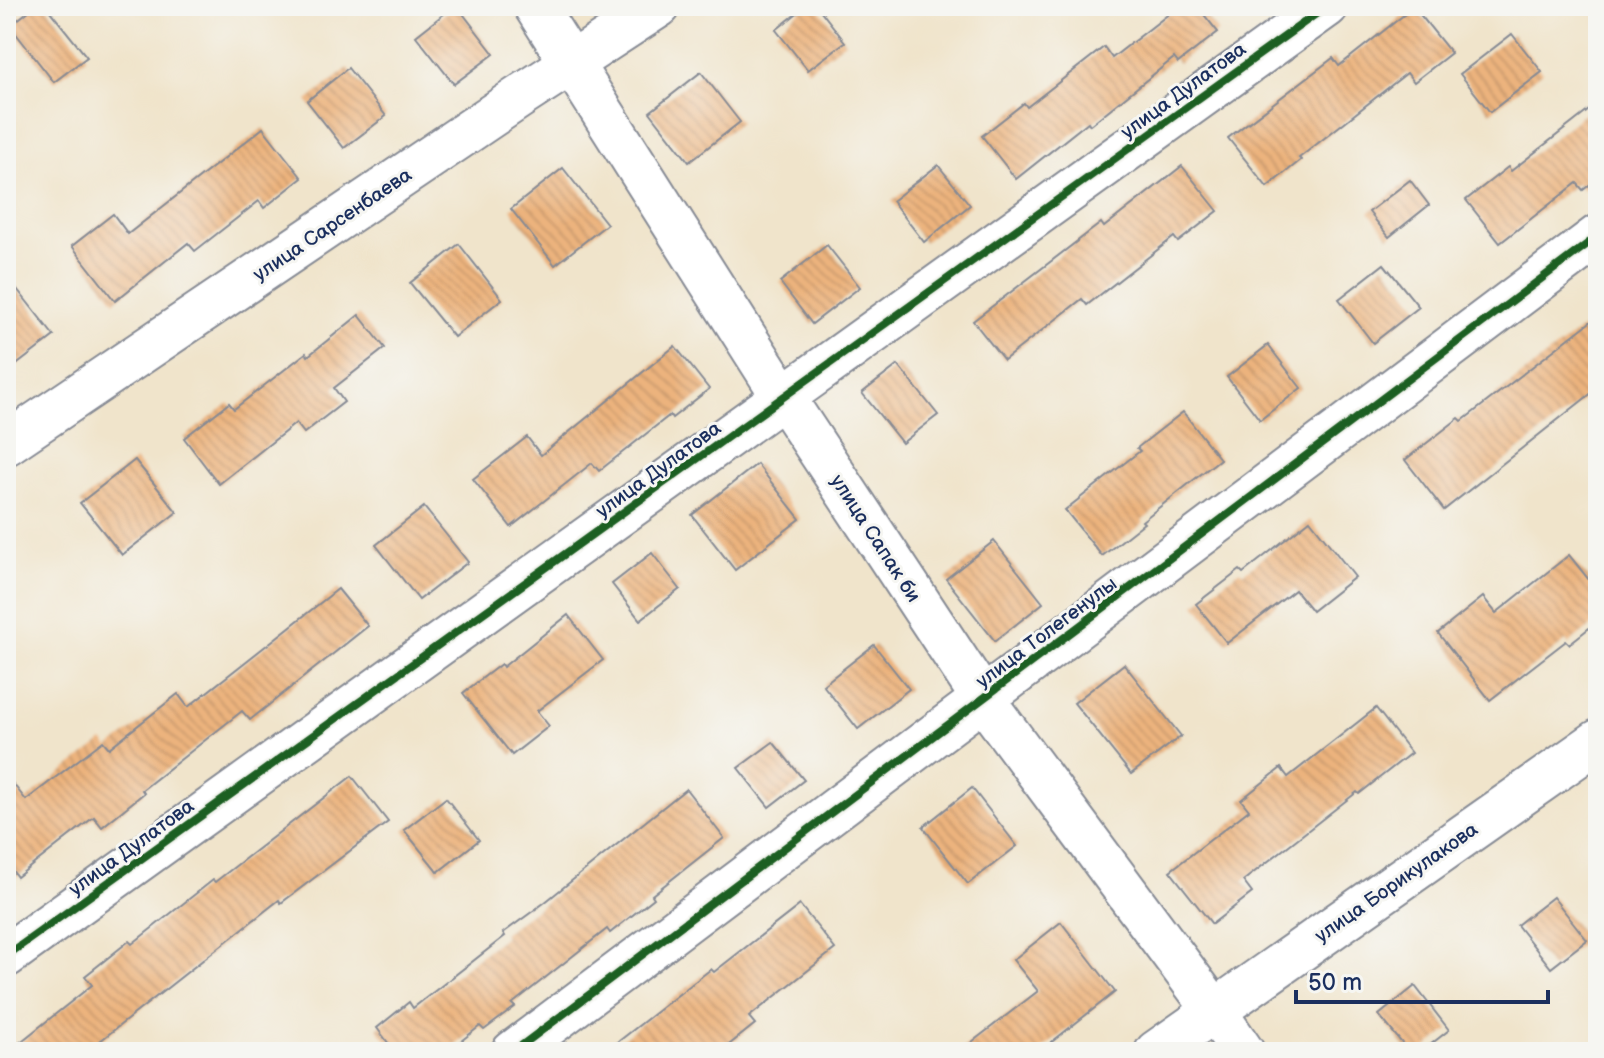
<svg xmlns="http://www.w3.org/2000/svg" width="1604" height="1058" font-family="'Balsamiq Sans',sans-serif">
<defs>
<pattern id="building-back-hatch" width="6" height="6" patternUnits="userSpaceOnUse" patternTransform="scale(2)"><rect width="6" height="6" fill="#ecb37d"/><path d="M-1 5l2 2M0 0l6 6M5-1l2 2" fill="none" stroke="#ca9a6e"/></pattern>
</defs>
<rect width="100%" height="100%" fill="#f6f6f2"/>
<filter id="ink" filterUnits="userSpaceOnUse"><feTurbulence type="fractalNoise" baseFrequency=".0125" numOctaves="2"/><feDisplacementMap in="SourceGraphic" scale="16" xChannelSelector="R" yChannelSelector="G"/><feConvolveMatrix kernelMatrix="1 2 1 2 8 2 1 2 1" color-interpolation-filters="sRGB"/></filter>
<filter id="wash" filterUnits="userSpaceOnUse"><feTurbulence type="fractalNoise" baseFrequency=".006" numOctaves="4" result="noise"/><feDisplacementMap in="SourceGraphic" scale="32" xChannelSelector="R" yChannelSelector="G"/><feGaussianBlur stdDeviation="1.8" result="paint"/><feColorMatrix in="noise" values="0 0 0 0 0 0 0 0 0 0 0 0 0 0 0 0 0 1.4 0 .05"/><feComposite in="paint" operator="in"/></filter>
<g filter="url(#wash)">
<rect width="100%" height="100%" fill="#f0e4cb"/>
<g id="blocks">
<g fill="url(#building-back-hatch)">
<path d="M35,6h11l41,51 -33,25 -44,-56z"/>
<path d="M454,6h3l37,48 -40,30 -38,-48z"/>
<path d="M806,6h11l28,36 -37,28 -32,-40z"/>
<path d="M1179,6h18l21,26 -40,31 -4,-5 -84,67 -2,-3 -72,57 -34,-43 42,-33 3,4 77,-60 8,11z"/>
<path d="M1414,7l37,46 -37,29 -7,-9 -108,85 2,2 -34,27 -39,-49 105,-80 6,8z"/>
<path d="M1512,34l30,38 -52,40 -30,-38z"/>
<path d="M348,68l38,48 -42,32 -37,-47z"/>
<path d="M701,72l39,50 -51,40 -39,-50z"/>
<path d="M1598,103v75l-15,12 -6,-7 -77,60 -34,-43 42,-33 3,4z"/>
<path d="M263,128l39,50 -38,30 -5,-7 -64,50 -7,-8 -73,58 -43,-55 41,-32 15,20z"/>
<path d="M938,165l32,40 -46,37 -32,-41z"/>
<path d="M1182,166l36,45 -40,31 -4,-5 -87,68 -5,-6 -78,61 -31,-39 128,-98 3,4z"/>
<path d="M563,168l44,56 -52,41 -44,-56z"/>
<path d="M1410,180l19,25 -40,32 -20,-25z"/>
<path d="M459,244l43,55 -48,38 -44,-54z"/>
<path d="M827,245l33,42 -48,37 -32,-42z"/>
<path d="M1384,264l35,43 -46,36 -34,-44z"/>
<path d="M6,275l48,61 -48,37z"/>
<path d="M359,315l26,33 -51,40 10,14 -40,31 -8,-10 -77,61 -35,-46 45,-35 5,6 72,-56 2,3z"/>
<path d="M1598,316v72l-154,122 -39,-50 54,-42 3,3z"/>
<path d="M1268,345l33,43 -41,32 -33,-43z"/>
<path d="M675,346l34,43 -37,29 -2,-3 -71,56 -7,-8 -81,64 -38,-48 54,-42 14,18z"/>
<path d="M898,365l40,50 -36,28 -40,-50z"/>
<path d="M1183,412l37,47 -78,62 2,2 -42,33 -37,-46 75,-59 -3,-3z"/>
<path d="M135,460l42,52 -55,43 -42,-52z"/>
<path d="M757,464l43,55 -65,51 -43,-55z"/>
<path d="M424,507l44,55 -49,38 -43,-55z"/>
<path d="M1310,520l45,57 -43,34 -17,-21 -68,53 -31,-39 44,-34 3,3z"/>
<path d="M994,541l49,62 -48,38 -49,-62z"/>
<path d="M652,553l28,36 -40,31 -28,-36z"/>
<path d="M1569,555l29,36v30l-29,23 -3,-3 -76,59 -52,-67 45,-36 13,16z"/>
<path d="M338,589l30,37 -118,94 -8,-9 -100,79 2,3 -42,34 -8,-10 -77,60 -11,-15v-87l20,25 77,-59 6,7 69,-54 10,13z"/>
<path d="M568,615l35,45 -66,51 12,15 -37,29 -49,-62 38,-29 2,3z"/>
<path d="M874,645l35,44 -51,40 -35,-44z"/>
<path d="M1124,664l57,72 -50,38 -57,-71z"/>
<path d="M1376,708l35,45 -52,41 -2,-2 -114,89 9,12 -40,31 -42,-53 79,-61 -8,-10 40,-32 7,9z"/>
<path d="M773,742l31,38 -35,27 -31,-39z"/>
<path d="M352,776l36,46 -107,81 -2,-3 -193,152h-78l84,-67 -7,-9 44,-35 3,3 81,-64 2,2z"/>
<path d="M972,788l45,58 -49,38 -45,-57z"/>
<path d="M686,789l38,49 -72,57 2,3 -44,35 -3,-4 -95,75 3,3 -31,23 -4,-4 -33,26h-52l-18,-24 32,-26 4,6 92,-72 -2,-3 41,-30z"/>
<path d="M446,798l33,42 -41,32 -34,-42z"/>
<path d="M1553,897l34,43 -36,28 -34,-43z"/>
<path d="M800,905l35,44 -86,68 6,7 -35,28h-115l106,-83 3,3z"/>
<path d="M1061,922l54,70 -76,60h-80l79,-61 -25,-31z"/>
<path d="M1415,986l34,44 -28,22h-12l-30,-37z"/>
</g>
</g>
</g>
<g filter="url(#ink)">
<use href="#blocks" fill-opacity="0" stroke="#868a94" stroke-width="2"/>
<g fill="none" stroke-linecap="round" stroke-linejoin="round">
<defs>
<g id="minor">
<path d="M535,6l249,392 199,301 231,311 29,42"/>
<path d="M6,444l512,-346 141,-92"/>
<path d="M6,956l1321,-950"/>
<path d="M513,1052l1085,-816"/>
<path d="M1156,1052l442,-311"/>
</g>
</defs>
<use href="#minor" stroke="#868a94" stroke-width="46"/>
<use href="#minor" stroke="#fff" stroke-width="42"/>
<defs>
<g id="cycleway">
<path d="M6,956l1321,-950"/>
<path d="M513,1052l1085,-816"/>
</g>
</defs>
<use href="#cycleway" stroke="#f6f6f2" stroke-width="13"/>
<use href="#cycleway" stroke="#1b5e20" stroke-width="8"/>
</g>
</g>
<g text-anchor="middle" stroke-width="6" stroke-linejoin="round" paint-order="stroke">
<g font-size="20" fill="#1b2f5e" stroke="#f6f6f2">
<text transform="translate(1183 90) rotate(-36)" y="7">улица Дулатова</text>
<text transform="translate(332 224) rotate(-34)" y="7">улица Сарсенбаева</text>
<text transform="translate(658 469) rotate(-36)" y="7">улица Дулатова</text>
<text transform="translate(876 538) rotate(57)" y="7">улица Сапак би</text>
<text transform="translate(1046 632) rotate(-37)" y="7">улица Толегенулы</text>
<text transform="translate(131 847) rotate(-36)" y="7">улица Дулатова</text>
<text transform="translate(1396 882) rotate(-35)" y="7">улица Борикулакова</text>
</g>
</g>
<rect width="1604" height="1058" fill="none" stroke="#f6f6f2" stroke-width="32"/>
<path d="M1296 990v12h252v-12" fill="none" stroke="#1b2f5e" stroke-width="4"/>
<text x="1308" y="990" font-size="24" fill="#1b2f5e" stroke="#f6f6f2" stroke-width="6" paint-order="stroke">50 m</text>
</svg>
